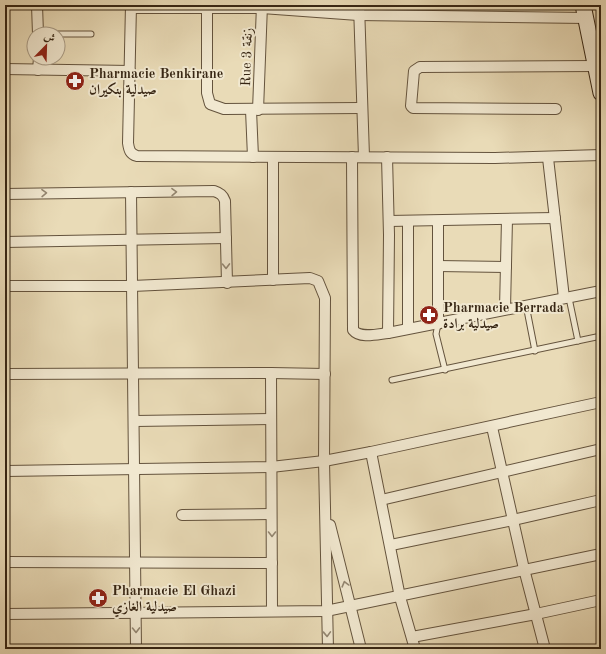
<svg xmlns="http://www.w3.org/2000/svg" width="606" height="654" font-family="'Old Standard TT',Amiri,serif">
<rect width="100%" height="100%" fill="#e9dbb7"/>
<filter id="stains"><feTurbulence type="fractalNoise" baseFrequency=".005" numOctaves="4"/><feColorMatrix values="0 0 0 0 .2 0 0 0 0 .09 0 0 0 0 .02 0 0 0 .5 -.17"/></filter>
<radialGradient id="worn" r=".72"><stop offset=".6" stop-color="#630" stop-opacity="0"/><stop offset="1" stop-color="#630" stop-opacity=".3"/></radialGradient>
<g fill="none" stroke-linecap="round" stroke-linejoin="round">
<defs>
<g id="lane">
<path d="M38,34h53"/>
<path d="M569,298l9,43"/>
<path d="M526,305l9,46"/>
<path d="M438,324l-2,10 9,36"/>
<path d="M392,380l209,-44"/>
</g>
<g id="street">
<path d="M37,5l1,29"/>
<path d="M131,5l-3,138c1,7 2,11 9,13l358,2 106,-3"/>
<path d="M207,5v88l3,11 14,5 137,-1"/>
<path d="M359,5l5,152"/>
<path d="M131,8h131l96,7 228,3"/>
<path d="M5,69l125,2"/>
<path d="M38,70l1,-12"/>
<path d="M556,109l-143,-1 -2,-2 3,-35 6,-4 174,-1"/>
<path d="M251,110l2,47"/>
<path d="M258,110l4,-105"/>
<path d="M352,157l1,173c7,9 25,4 35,3l213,-42"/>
<path d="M387,157l2,78 -1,98"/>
<path d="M273,158v122"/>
<path d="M548,158l16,140"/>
<path d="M131,192l5,457"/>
<path d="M5,194l209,-3c6,2 9,4 11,10l2,82"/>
<path d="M389,221l166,-3"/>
<path d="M408,222v106"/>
<path d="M5,242l221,-4"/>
<path d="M438,266l68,1"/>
<path d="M5,286h127l178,-8 8,3 7,17 -1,163 4,188"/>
<path d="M505,309l2,-90"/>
<path d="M438,324v-103"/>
<path d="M271,373l1,237"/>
<path d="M5,374l266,-1 54,1"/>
<path d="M135,421l136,-2"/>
<path d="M492,427l32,142 21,80"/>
<path d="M371,452l29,145 15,52"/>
<path d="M5,471l266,-4 53,-6 47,-9 230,-50"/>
<path d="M381,500l220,-51"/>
<path d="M182,515l89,-1"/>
<path d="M330,525l31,124"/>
<path d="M391,545l122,-25 88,-20"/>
<path d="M5,562l267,1"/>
<path d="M5,614l321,-3 275,-57"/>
<path d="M412,637l124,-23 65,-14"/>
</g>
<path id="secondary" d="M583,5l18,88"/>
</defs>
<use href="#lane" stroke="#64533d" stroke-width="7"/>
<use href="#street" stroke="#64533d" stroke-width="12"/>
<use href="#secondary" stroke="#372614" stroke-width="17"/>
<use href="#lane" stroke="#f1e8d0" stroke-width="5"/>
<use href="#street" stroke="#f1e8d0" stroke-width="10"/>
<use href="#secondary" stroke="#f1e8d0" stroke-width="15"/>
</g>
<defs><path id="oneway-chevron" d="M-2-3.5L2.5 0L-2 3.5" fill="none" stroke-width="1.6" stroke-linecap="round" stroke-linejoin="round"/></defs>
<g stroke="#948772">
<use href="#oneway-chevron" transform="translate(174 192) rotate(-1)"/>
<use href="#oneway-chevron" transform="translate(44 193) rotate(-1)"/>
<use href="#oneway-chevron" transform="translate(226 266) rotate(89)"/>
<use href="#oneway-chevron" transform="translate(272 534) rotate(90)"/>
<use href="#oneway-chevron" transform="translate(345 584) rotate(-105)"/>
<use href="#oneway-chevron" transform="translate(136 630) rotate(89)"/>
<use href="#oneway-chevron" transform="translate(327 634) rotate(88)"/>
</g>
<defs>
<symbol id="pharmacy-disc" viewBox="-11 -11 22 22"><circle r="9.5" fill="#8f2418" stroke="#f1e8d0"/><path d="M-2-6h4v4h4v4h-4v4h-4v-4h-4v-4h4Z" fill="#fff"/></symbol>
</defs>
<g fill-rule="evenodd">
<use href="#pharmacy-disc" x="64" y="70" width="22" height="22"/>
<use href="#pharmacy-disc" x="418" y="304" width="22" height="22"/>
<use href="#pharmacy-disc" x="87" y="587" width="22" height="22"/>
</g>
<g text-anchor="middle" stroke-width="4" stroke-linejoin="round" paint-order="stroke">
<g font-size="14" fill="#372614" stroke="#f1e8d0">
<text transform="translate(246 57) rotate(-88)" y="5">Rue 3 زنقة</text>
</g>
<g font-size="14" font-weight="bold" fill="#372614" stroke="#f1e8d0" text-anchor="start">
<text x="89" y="78">Pharmacie Benkirane<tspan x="89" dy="16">صيدلية بنكيران</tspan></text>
<text x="443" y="312">Pharmacie Berrada<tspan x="443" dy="16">صيدلية برادة</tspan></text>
<text x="112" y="595">Pharmacie El Ghazi<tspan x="112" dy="16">صيدلية الغازي</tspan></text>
</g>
</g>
<rect width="606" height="654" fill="none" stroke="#e9dbb7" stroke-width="20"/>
<rect x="6" y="6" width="594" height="642" fill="none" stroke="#372614" stroke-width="2"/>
<rect x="10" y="10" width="586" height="634" fill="none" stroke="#372614"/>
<g transform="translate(46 46) rotate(23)"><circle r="19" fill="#f1e8d0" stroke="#a79a85"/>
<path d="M0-3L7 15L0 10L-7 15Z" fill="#8f2418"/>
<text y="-6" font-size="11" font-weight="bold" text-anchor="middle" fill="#372614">ش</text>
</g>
<rect width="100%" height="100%" filter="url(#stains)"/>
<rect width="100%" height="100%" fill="url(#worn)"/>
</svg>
